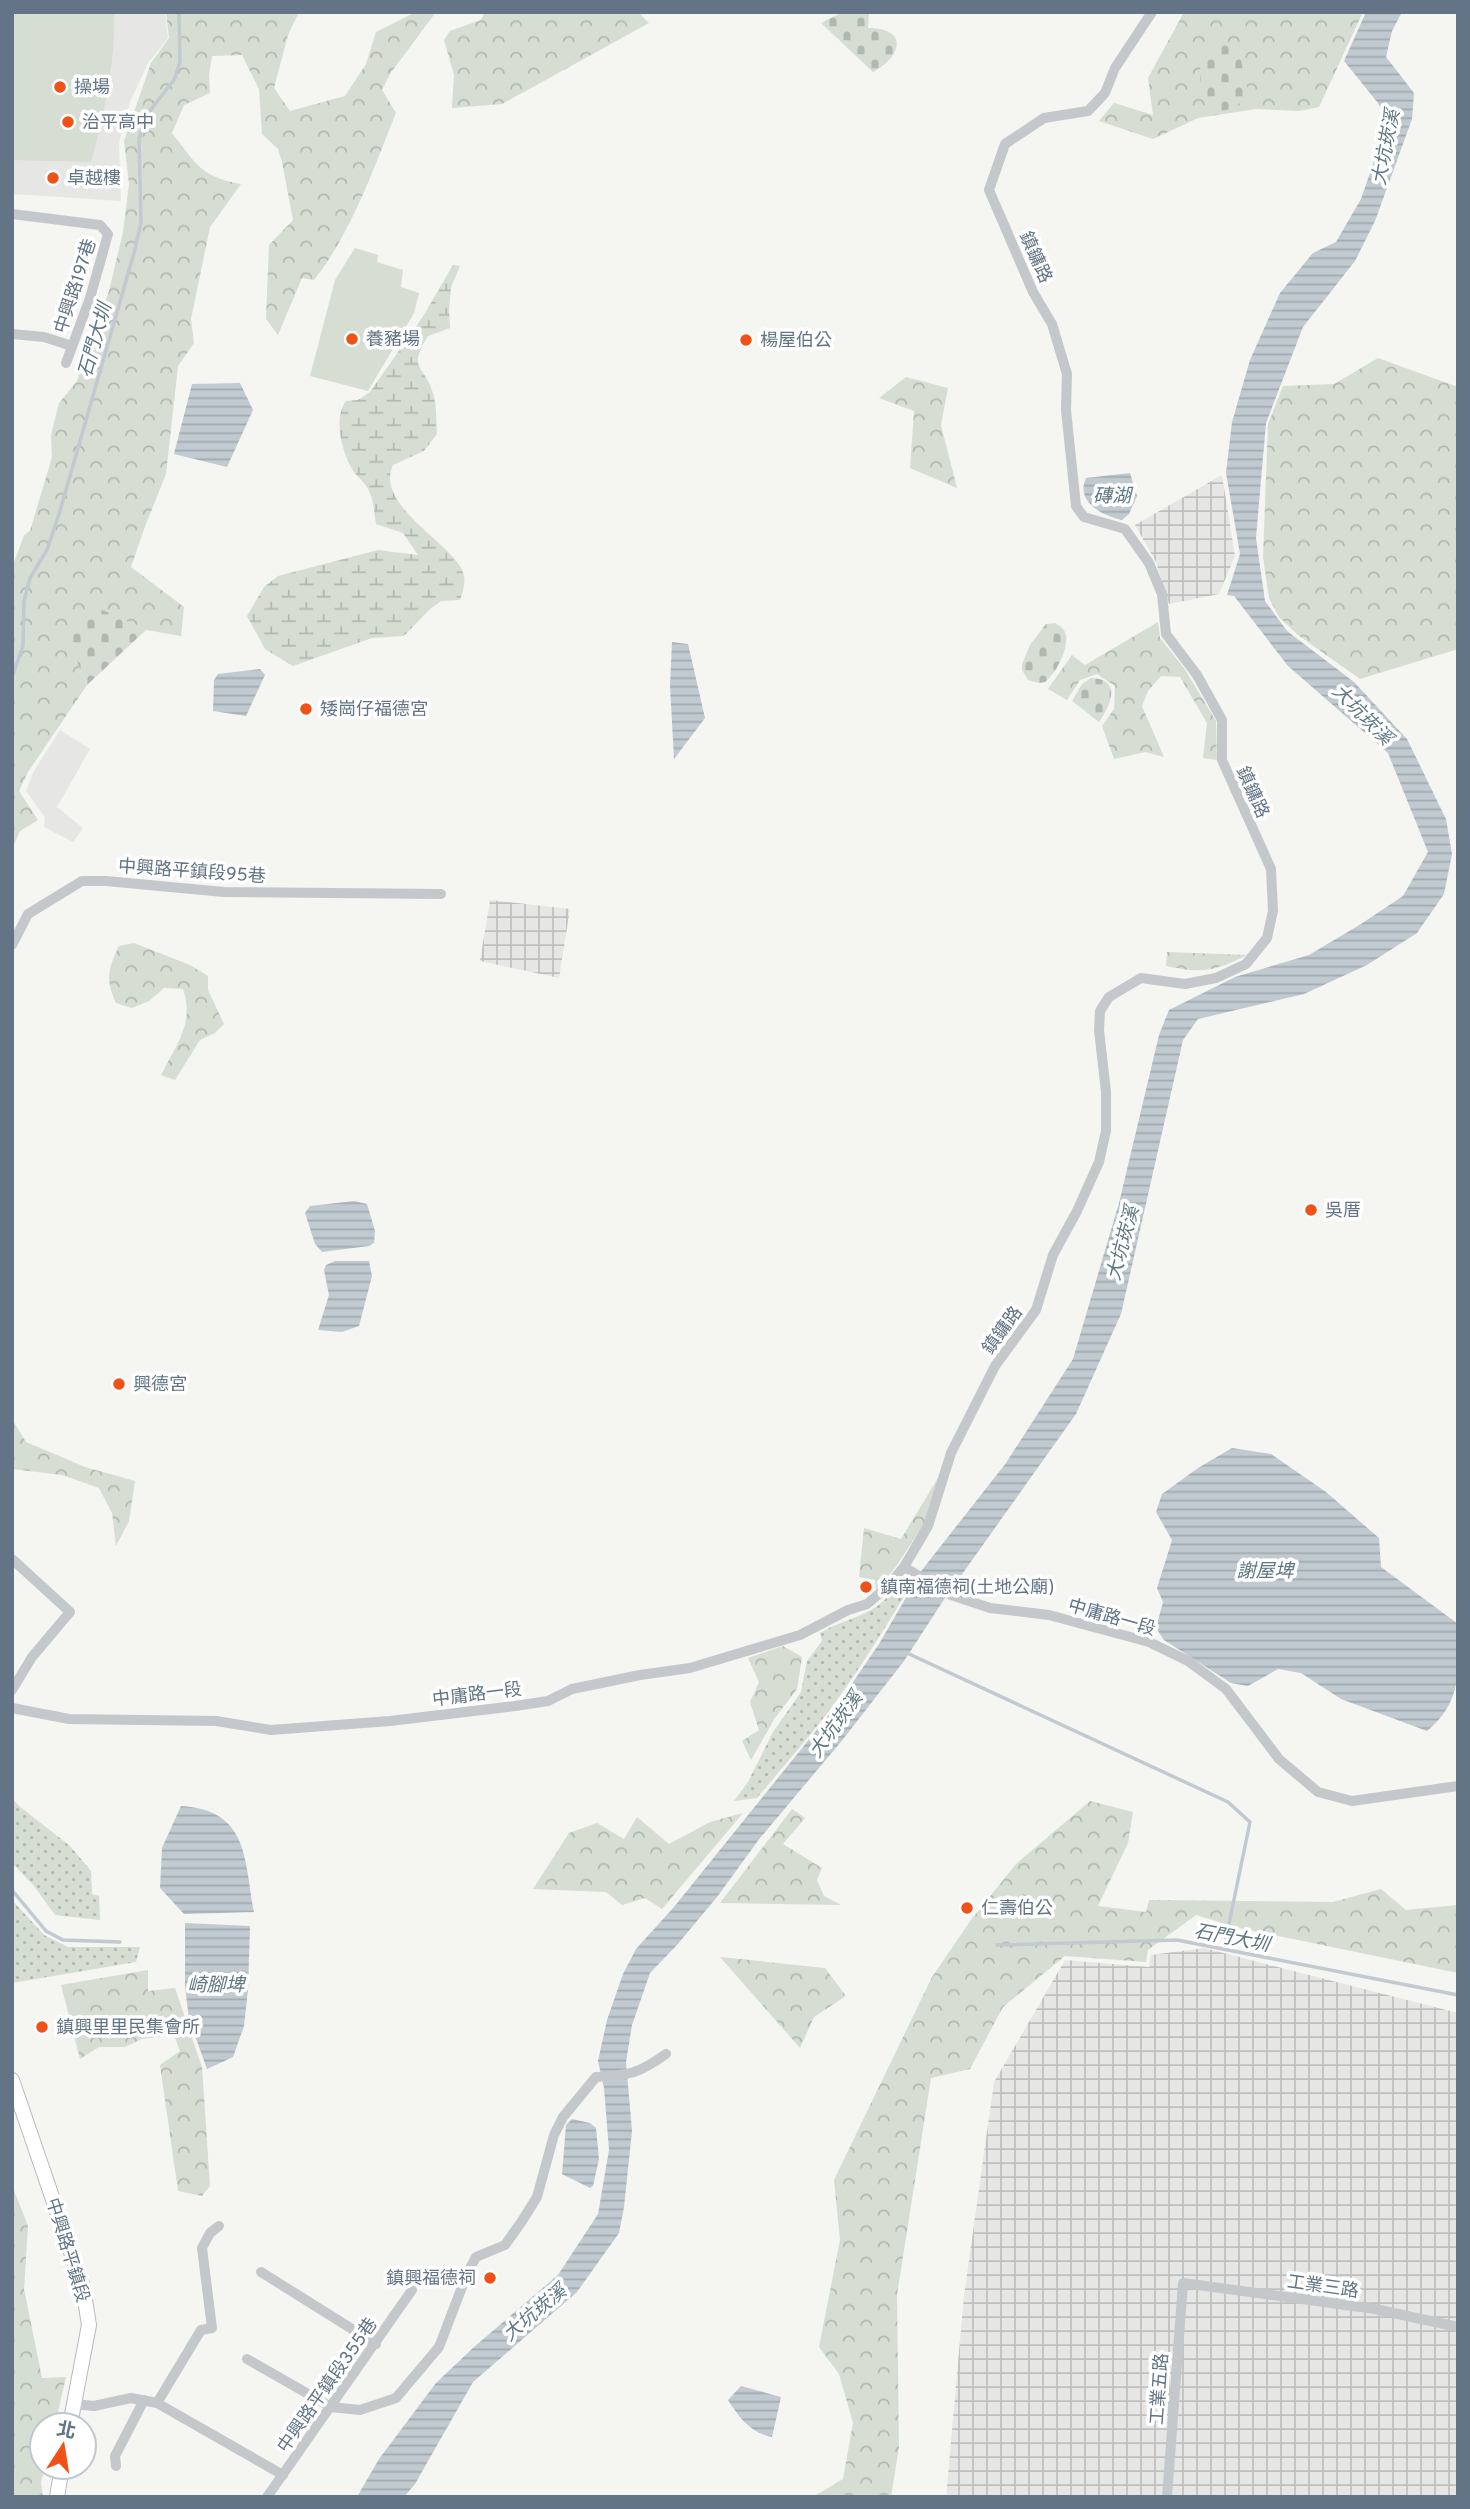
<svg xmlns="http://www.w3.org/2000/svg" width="1470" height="2509" font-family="Overpass,'Noto Sans TC',sans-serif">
<defs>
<pattern id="industrial-grid" width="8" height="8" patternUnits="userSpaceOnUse" patternTransform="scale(1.75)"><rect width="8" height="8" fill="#e6e7e5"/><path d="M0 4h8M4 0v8" fill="none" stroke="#bec0bf"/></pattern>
<pattern id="forest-crowns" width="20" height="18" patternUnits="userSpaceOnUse" patternTransform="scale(1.75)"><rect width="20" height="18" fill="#d6ddd2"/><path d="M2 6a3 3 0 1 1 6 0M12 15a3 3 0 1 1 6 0" fill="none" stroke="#b1b8b0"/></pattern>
<pattern id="wetland-marsh" width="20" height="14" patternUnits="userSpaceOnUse" patternTransform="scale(1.75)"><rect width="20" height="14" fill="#d6ddd2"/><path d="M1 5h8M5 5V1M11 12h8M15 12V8" fill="none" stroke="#b1b8b0"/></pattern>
<pattern id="cemetery-stones" width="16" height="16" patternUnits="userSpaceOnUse" patternTransform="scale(1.75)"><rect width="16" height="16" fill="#d6ddd2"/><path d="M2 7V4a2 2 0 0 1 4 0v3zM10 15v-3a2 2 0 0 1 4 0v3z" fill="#b1b8b0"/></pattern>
<pattern id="park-dots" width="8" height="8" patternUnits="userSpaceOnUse" patternTransform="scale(1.75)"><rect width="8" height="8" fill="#d6ddd2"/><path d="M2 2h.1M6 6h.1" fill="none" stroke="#b1b8b0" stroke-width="1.8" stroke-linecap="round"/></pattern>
<pattern id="water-rules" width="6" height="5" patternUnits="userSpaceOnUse" patternTransform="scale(1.75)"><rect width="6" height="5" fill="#c0cad0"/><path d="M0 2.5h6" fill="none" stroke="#9fa9ae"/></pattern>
</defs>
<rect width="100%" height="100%" fill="#f5f5f1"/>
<g fill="#e6e7e5">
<path d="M12,12h153l3,26 -20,25 -18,39 -11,41 2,58 -109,-7z"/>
<path d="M60,730l30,19 -33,58 26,21 -10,14 -29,-15 1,-10 -19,-26 8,-20z"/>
</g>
<g fill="url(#industrial-grid)">
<path d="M1222,475l13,81 -16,38 -50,10 -13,-42 -21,-37z"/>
<path d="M490,900l80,9 -11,69 -79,-17z"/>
<path d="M1204,1948l254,65v484h-512l18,-201 30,-214 71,-122 84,7 2,-12z"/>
</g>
<g fill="#d6ddd2">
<path d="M12,12h102c2,50 -10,101 -23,150l-79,-2z"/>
<path d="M355,248l23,7 -1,7 26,8 -2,17 18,6 -5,20 -46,78 -58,-15 25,-96z"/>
</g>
<g fill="url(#forest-crowns)">
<path d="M166,12h133l-11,23 -14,53 16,23 55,-15 21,-32 10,-32 40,-20h20l-46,62 -8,16 14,23c-22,54 -45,121 -82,167l-12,-2 -24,57 -12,-16 3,-74 24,-25 -11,-58 -4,-13 -16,-15 -3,-45 -17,-34 -30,1 -3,19 1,18 -26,12 -12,28c24,30 28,44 69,51l-31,43 -19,92 3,24 -16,23 -12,108 -22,55 -13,38 53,40 -3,29 -35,-6 -48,-21 -20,55 9,21 -59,87 -9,19 19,29 -18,11 -8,18v-281l12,-33 6,-4 22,-74 -1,-22 8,-32 18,-22 32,-90 14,-59 6,-48 -5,-43 27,-78 18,-25z"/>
<path d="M485,12h153l11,11 -147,81 -50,4 2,-33 -10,-35 6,-9 31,-11z"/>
<path d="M1181,12h182l-44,95 -20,4 -43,-2 -58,9 -45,21 -54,-18 15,-18 39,12 -5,-37 35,-64z"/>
<path d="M1378,358l80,29v262l-98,30 -62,-44 -19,-18 -10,-19 -6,-41 5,-133 15,-38 51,-2z"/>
<path d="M906,377l42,11 -7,37 16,63 -47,-20 4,-57 -35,-13z"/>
<path d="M1158,622l2,16 24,30 32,53 1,39 -14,-2 4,-35 -27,-46 -19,-1 -13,15 -6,15 22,51 -19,-5 -31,7 -12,-33 12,-17 1,-23 -18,-12 -17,6 -13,20 -19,-11 24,-34 13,10z"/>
<path d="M134,943l56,22 18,11v14l16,34 -9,9 -15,7 -25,40 -14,-5c15,-30 34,-52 22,-86l-19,-1 -15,13 -17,7 -16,-5c-11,-24 -8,-34 3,-57z"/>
<path d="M1167,952l80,3c-32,16 -45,19 -81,11z"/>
<path d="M12,1419l14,23 59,25 50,14 -6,40 -13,25 -4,-33 -13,-25 -37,-13 -50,-6z"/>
<path d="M941,1473l-17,51 -27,41 -21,26 -1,-11 -16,-3 5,-49 37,11z"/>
<path d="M783,1646l19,11 -5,32 -22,29 -24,42 -9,-19 17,-11 -9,-28 9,-20 -11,-24z"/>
<path d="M1090,1801l43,11 -5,31 -30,63 48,6 3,-12 184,2 48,-13 25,21 52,-5v68l-219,-45 -43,-13 -48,35 -2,12 -81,-6 -62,51 -33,62 -39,9 -34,217 2,152 -8,50h-78l30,-18 10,-56 -14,-49 -20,-27 21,-107 -6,-60 98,-203 39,-57 45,-56z"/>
<path d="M792,1809l13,9 -22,26 39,24 -5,12 7,16 17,9 -121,-2z"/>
<path d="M743,1813l-81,96 -17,-11 -23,7 -16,-13 -73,-3 36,-56 28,-10 27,16 13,-22 32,27 41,-22z"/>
<path d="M720,1957l105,11 21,28 -32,21 -14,31z"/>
<path d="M148,1970v21l27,-3 27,79 8,119 -8,10 -24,-5 -18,-126 20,-14 -6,-16 -32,4 -17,8h-26l-19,12 -19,-74z"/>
<path d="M12,2185l16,41 -4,63 18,89 24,-1 -11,48h-13v42h3l-4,15 2,15h-31z"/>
</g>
<path fill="url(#wetland-marsh)" d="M453,265l7,1 -9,21 -2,22 1,19 -22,8c-21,34 -4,28 5,57 4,13 3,28 4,41l-13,17 -31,14c-18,39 51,73 68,103 6,11 3,21 -1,32l-19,1 -11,8 -26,27 -32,2 -79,28 -28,-17 -18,-33 17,-29 14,-11 100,-26 40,5 -15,-22 -27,-9c-2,-10 -2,-24 -7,-33 -3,-8 -12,-14 -17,-22 -10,-17 -19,-51 -6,-68l12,-1 12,-8 52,-74z"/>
<g fill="url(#cemetery-stones)">
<path d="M843,12h24l2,3 -1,13c41,0 34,29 5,44l-52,-49z"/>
<path d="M1225,41l13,10 9,30v16c-46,41 -54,-17 -42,-52z"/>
<path d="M98,608l48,22 -59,55 -9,-21 -6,-28 8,-22z"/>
<path d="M1055,623c5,3 10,6 11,13 2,14 -10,37 -21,46l-6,1 -11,-3 -6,-10v-6l8,-19 16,-21z"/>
<path d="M1091,678c32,1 19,28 8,44l-27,-21 10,-17z"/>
</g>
<g fill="url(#park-dots)">
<path d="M910,1578l4,2c-23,38 -46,76 -72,113 -26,37 -56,70 -85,105l-23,3 14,-19 25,-50 28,-40 6,-31 15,-20 -2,-8c16,-10 35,-14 51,-23 15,-8 24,-24 39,-32z"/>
<path d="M12,1798l7,8 51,40 21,25 1,23 7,2 1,24 -45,-5 -21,-29 -22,-23z"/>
<path d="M12,1900l32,35 24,12h72l-4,15 -124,21z"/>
</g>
<g fill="url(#water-rules)">
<path d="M1366,12h36l-10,19 -6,26 28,36 -2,26 -37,102 -20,40 -52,66 -37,96 -10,115 9,63 22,30 67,51 53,57 39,80 6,35 -8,40 -27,39 -50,32 -63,29 -106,25 -15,21 -62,274 -45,100 -133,187 -39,60 -64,82 -80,95 -43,59 -40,48 -27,28 -18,52 -6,37 6,69 -8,76 -5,26 -42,59 -104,90 -58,102 -11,13h-47l22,-38 57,-76 38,-36 84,-72 40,-61 11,-64 -5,-62 -6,-27 9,-41 16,-46 13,-25 38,-42 166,-206 39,-57 43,-74 84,-107 67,-104 46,-156 40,-168 10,-25 66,-33 74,-22 52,-31 42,-28 25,-44 -40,-99 -100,-87 -54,-70 -7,-1 13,-41 -14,-81 6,-51 18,-62 30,-67 33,-40 23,-11 25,-43 20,-58 4,-24 -7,-14 -34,-42z"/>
<path d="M240,383l13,27 -26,57 -53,-13 18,-70z"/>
<path d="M1130,473l7,23 -8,18 -7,6c-19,-4 -47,-18 -36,-42z"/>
<path d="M672,642l16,2 17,74 -31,41 -4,-73z"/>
<path d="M260,669l5,6 -19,41 -33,-5 1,-31 4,-6z"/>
<path d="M354,1201l13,3 8,27 -1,12 -5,3 -47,6 -7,-8 -10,-31 5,-7z"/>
<path d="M335,1261h34l3,15 -13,50 -17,6 -24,-2 11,-35 -5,-25 2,-5z"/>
<path d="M1232,1448l39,6 55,38 53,46 2,29 77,57c0,43 6,77 -31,107l-86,-32 -40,-26 -23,-4 -30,17 -17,-3 -67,-43 -8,-12 7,-26 -6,-14 15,-48 -16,-28 6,-18 36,-26z"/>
<path d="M181,1806c68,4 63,53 73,106l-70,2 -24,-26 2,-40z"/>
<path d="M185,1923l65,3 -2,64 -4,36 -11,31 -26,12 -18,-50 -4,-32z"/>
<path d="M572,2119l18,4 6,5 3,31 -6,27 -3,2 -28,-14 4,-49z"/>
<path d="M741,2386l40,11 -9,40c-22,-4 -33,-20 -44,-37z"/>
</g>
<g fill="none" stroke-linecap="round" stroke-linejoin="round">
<g stroke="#c0cad0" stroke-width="3.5">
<path d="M12,677l11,-31 1,-45 6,-23 17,-28 13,-39 74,-258 7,-30 -2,-84 6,-22 29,-37 6,-18 -1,-50"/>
<path d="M907,1653l321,149 22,20 -26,126"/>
<path d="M12,1890l34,41 17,9 57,2"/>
<path d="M997,1945l180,-5 281,55"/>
</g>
<defs>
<g id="secondary">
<path d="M12,2080l71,207 6,38 -19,100"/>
<path d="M57,2497l5,-30"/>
</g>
</defs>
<use href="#secondary" stroke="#b6bbc0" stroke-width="16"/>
<g stroke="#c4c8cb" stroke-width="10">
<path d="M12,214l88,11 8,9 -18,64 -24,65"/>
<path d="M12,334l32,3 28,9"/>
<path d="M12,945l16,-31 54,-33h24l118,11 217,2"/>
<path d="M12,1559l58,53 -38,45 -20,33"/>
<path d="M904,1567l47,28 39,13 59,7 100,27 39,19 38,28 53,70 39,33 34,9 106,-15"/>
<path d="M12,1708l57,11 147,2 55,9 119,-9 125,-15 33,-5 24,-12 68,-14 50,-7 110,-33 48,-25 19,-6 19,-16 18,-21 24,-41 23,-73 44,-87 41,-56 17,-55 24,-44 22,-49 7,-31v-39l-7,-62 1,-19 9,-14 32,-19 44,6 31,-6 30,-14 21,-26 6,-27 -2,-42 -49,-109v-40l-25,-45 -31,-41 -4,-40 -13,-31 -24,-34 -41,-12 -8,-11 -10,-96 1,-36 -15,-50 -19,-32 -44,-102 16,-46 39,-26 44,-7 17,-18 10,-25 37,-56"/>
<path d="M261,2272l115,72"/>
<path d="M247,2359l84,48 29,3 36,-12 43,-51 28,-73 9,-17 29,-12 17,-24 15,-24 17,-62 9,-18 33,-40c34,-2 42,-3 70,-23"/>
<path d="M157,2403l44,-73 11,-2 -10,-80 8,-15 9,-7"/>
<path d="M74,2404l20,2 37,-8 26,5 126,72"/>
<path d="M116,2466l-1,-10 29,-56"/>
<path d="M267,2497l145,-207"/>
<path d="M1167,2497l16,-214 192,26 83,18"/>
</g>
<use href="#secondary" stroke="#fff" stroke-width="14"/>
</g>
<g fill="#ef5117" stroke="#fff" stroke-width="2.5">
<circle cx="60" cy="87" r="7"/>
<circle cx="68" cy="122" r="7"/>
<circle cx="53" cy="178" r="7"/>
<circle cx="352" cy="339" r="7"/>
<circle cx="746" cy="340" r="7"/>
<circle cx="306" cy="709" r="7"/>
<circle cx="1311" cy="1210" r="7"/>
<circle cx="119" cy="1384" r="7"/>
<circle cx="866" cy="1587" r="7"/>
<circle cx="967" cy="1908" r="7"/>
<circle cx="42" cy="2027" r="7"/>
<circle cx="490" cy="2278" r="7"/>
</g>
<g text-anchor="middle" stroke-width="7" stroke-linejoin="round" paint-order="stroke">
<g font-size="18" fill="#627485" stroke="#fff" text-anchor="start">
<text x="74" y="93">操場</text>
<text x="82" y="128">治平高中</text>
<text x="67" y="184">卓越樓</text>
<text x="366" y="345">養豬場</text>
<text x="760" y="346">楊屋伯公</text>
<text x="320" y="715">矮崗仔福德宮</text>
<text x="1325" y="1216">吳厝</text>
<text x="133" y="1390">興德宮</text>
<text x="880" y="1593">鎮南福德祠(土地公廟)</text>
<text x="981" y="1914">仁壽伯公</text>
<text x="56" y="2033">鎮興里里民集會所</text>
<text x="476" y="2284" text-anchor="end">鎮興福德祠</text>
</g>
<g font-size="18" fill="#627485" stroke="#fff">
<text transform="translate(1036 257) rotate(66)" y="6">鎮鏞路</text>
<text transform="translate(75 286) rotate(-72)" y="6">中興路197巷</text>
<text transform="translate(1253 792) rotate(66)" y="6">鎮鏞路</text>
<text transform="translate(192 871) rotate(4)" y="6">中興路平鎮段95巷</text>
<text transform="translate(1002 1330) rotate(-54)" y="6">鎮鏞路</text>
<text transform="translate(1112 1617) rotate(16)" y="6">中庸路一段</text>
<text transform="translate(477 1694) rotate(-7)" y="6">中庸路一段</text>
<text transform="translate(68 2250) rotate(73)" y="6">中興路平鎮段</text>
<text transform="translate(1323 2286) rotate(8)" y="6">工業三路</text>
<text transform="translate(327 2385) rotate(-55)" y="6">中興路平鎮段355巷</text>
<text transform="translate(1159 2389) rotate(-86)" y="6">工業五路</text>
</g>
<g font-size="19" font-style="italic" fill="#5e7782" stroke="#fff">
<text transform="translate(1385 147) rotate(-79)" y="7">大坑崁溪</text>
<text transform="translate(94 340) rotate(-74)" y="7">石門大圳</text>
<text x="1112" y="502">磚湖</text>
<text transform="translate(1363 714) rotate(45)" y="7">大坑崁溪</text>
<text transform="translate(1122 1243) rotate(-75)" y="7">大坑崁溪</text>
<text x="1265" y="1577">謝屋埤</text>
<text transform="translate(835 1724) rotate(-54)" y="7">大坑崁溪</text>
<text transform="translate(1232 1937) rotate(11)" y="7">石門大圳</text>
<text x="216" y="1991">崎腳埤</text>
<text transform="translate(534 2312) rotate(-40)" y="7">大坑崁溪</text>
</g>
</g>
<rect width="1470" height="2509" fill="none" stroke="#627485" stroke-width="28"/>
<g transform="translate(63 2446) rotate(12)"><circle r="33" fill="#ffffff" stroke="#c0c7ce" stroke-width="2"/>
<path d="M0-5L12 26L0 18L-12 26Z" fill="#ef5117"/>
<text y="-10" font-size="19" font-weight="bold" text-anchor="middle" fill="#627485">北</text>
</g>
</svg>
